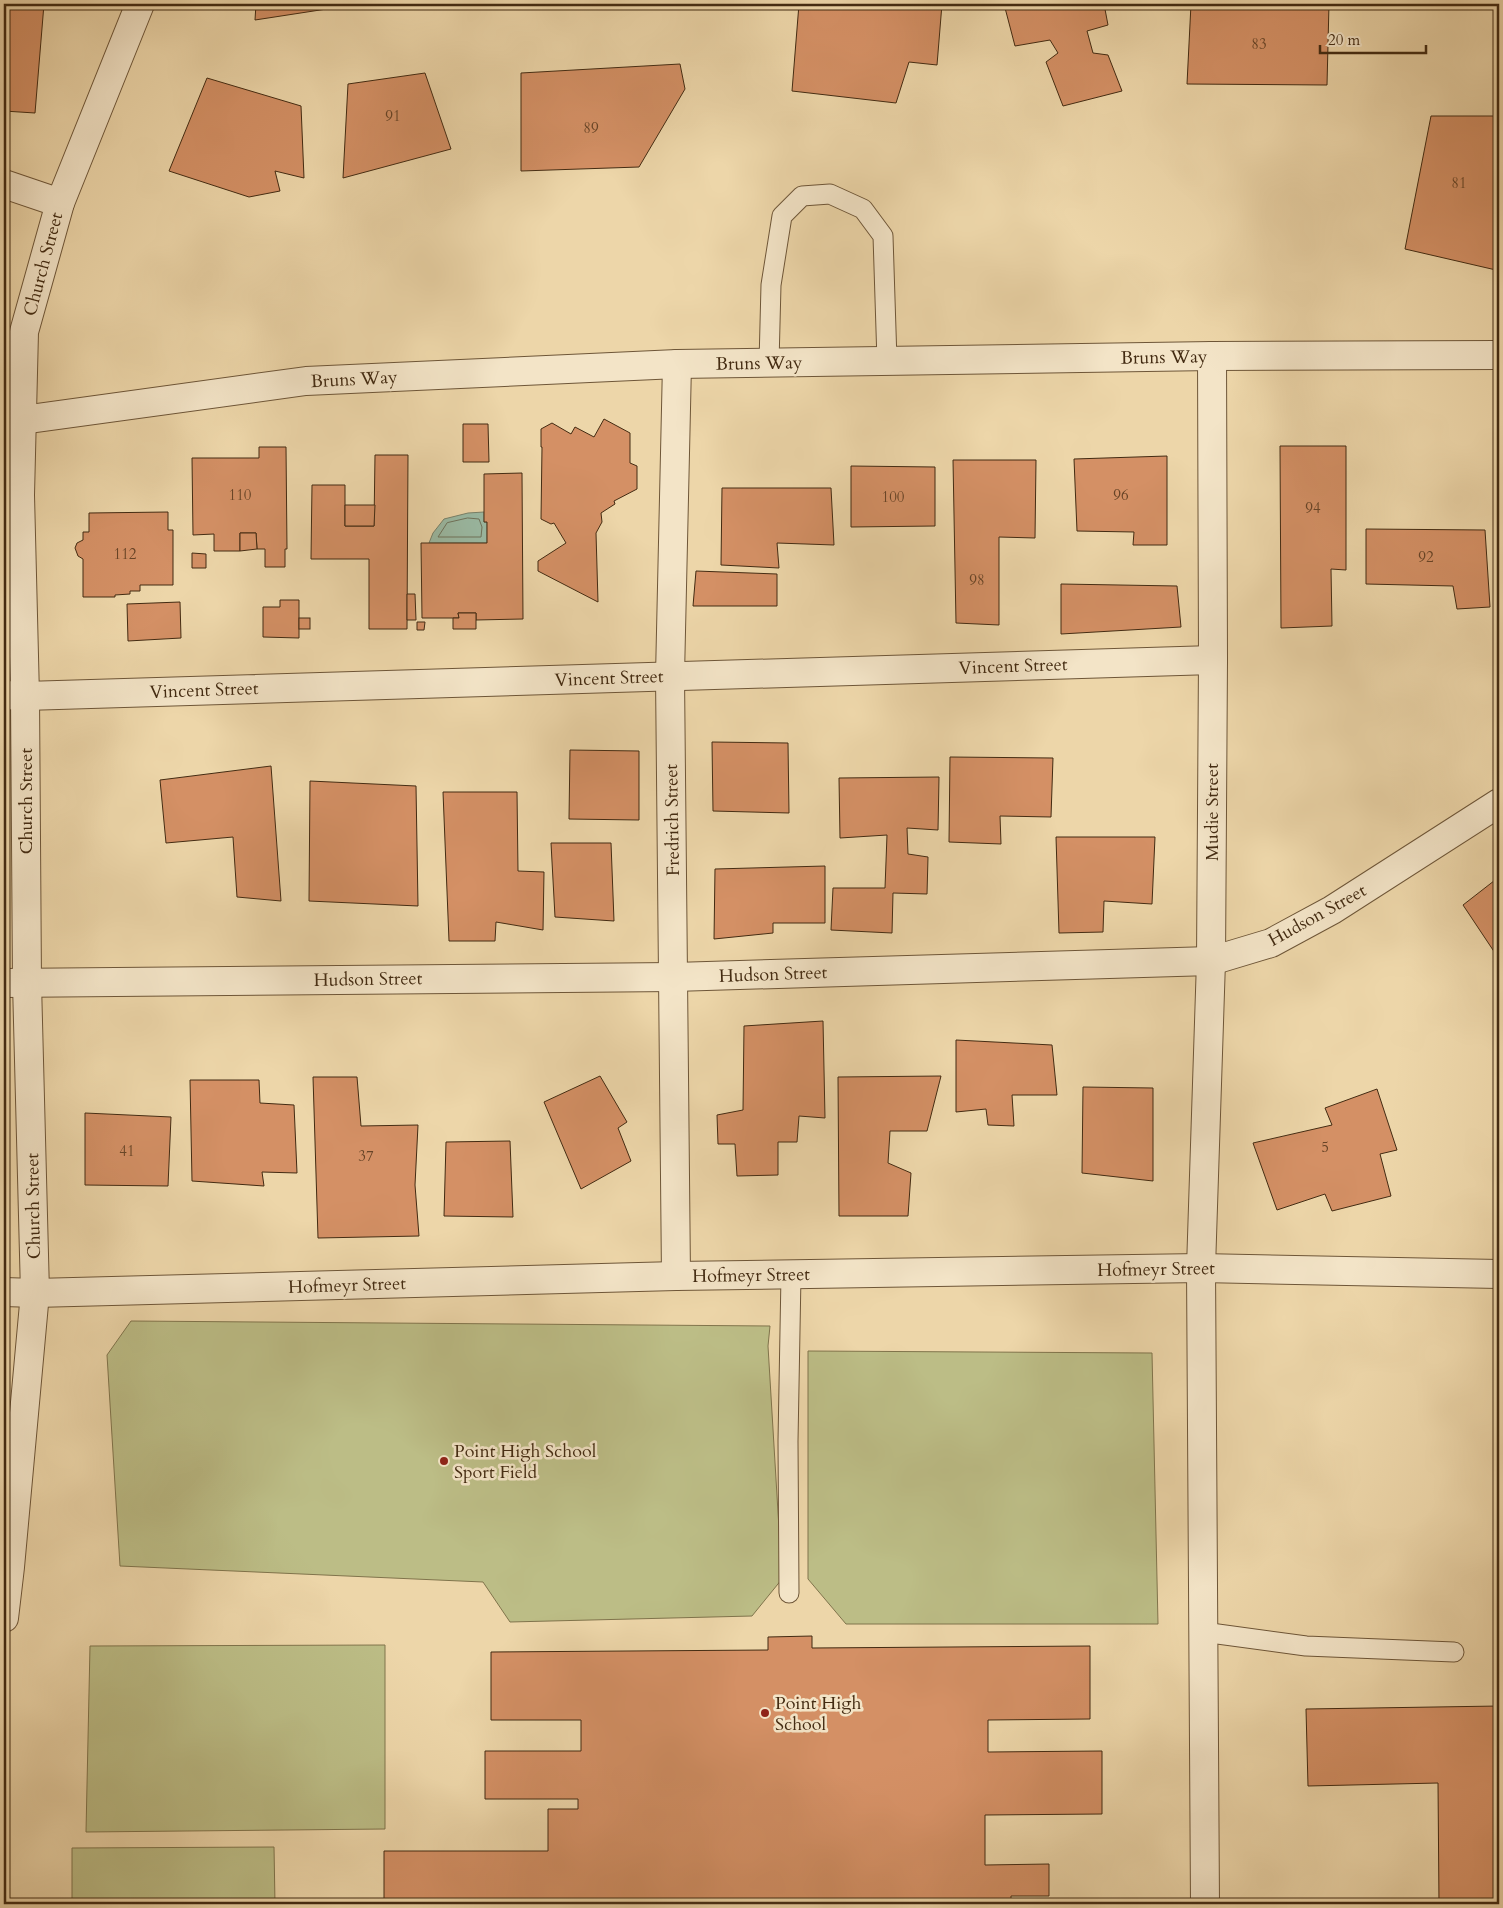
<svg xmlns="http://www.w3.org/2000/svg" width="1503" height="1908" font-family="Cardo,serif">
<rect width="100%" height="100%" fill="#edd6a9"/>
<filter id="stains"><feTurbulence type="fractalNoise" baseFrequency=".004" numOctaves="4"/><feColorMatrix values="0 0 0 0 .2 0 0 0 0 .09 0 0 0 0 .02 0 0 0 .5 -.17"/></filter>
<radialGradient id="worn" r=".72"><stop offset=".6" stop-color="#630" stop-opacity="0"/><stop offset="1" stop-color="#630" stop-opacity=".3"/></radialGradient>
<g fill="#bcbd86" stroke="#80744c">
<path d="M131,1321l639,5 -2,20 14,233 -30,37 -242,6 -27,-40 -363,-16 -13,-211z"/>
<path d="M808,1351l344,2 6,271h-312l-38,-45z"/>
<path d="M385,1645v184l-299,3 4,-186z"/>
<path d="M274,1847l1,57h-203v-56z"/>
</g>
<path fill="#9abaa4" stroke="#77816a" d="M484,512v10h3v21h-58l4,-10 11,-14 24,-6z"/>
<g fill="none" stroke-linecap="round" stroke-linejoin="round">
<path stroke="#6e725b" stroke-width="1" d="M468,518l11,1 3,8 -1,10h-43l9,-14z"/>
</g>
<g fill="#d49065" stroke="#432b12">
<path d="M4,4h40l-9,109 -31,-2z"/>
<path d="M256,4h91l-1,2 -91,14z"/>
<path d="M799,4h143l-5,61 -28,-3 -13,41 -104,-12z"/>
<path d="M1004,4h100l4,21 -21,6 6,22 15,2 14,36 -59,15 -17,-44 12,-9 -8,-13 -35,6z"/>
<path d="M1191,4h138l-2,81 -140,-1z"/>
<path d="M680,64l5,25 -46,78 -118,4v-98z"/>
<path d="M425,73l26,76 -108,29 5,-94z"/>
<path d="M207,78l94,28 3,72 -29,-7 5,20 -31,6 -80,-26z"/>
<path d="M1431,116h68v143l-3,11 -91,-21z"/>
<path d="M604,419l26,14v30l7,3v23l-23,12 1,3 -14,9 1,9 -6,11 2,69 -60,-31v-10l28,-18 -12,-20 -3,1 -10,-5 1,-72h-1v-18l11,-6 19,11 4,-7 19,10z"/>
<path d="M463,424h25l1,38h-26z"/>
<path d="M1280,446h66v124l-15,-1 1,57 -51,2z"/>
<path d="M259,447h27l1,102h-2v18h-20v-18h-8l-1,-16h-16v18h-26v-17l-21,1 -1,-77h67z"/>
<path d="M375,455h33l-1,174h-38v-70h-58l1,-74h33v41h29z"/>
<path d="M1167,456v89h-34l1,-13 -57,-1 -3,-72z"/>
<path d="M953,460h83l-1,78 -36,-1v88l-43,-2z"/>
<path d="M851,466l84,1v59l-84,1z"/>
<path d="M522,473l1,146 -47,1v-7h-18l1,5h-37l-1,-75h66v-21h-3v-48z"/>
<path d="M722,488h109l3,57 -57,-2 2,25 -58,-3z"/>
<path d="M345,505h30l-1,21h-29z"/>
<path d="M168,512v18h5v55h-33v6h-10v3l-15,1v2h-32v-38l-5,-3 -3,-8 2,-5 6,-3v-8h6v-19z"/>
<path d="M1366,529l119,1 5,77 -33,2 -4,-23 -87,-2z"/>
<path d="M240,533h16l1,16 -17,2z"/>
<path d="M192,553l14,1v14h-14z"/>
<path d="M696,571l81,3v32h-84z"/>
<path d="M1061,584l116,2 4,41 -120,7z"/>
<path d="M407,594h8l1,26h-9z"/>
<path d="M280,600h19v38l-36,-1v-30h17z"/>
<path d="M180,602l1,36 -53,3 -1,-37z"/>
<path d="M458,613h18v16h-23v-11h6z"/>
<rect x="299" y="618" width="11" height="11"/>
<path d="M417,622h8l-1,8h-7z"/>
<path d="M712,742l76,1 1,70 -76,-2z"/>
<path d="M570,750l69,1v69l-70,-1z"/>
<path d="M950,757l103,1 -2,59 -51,-1 1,28 -52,-2z"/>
<path d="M271,766l10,135 -44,-4 -4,-60 -67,6 -6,-63z"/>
<path d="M939,777l-1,53 -31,-2 1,26 20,3 -1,37 -34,-1 -1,40 -61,-3 2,-42h52l2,-53 -47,3 -1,-60z"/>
<path d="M310,781l106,5 2,120 -109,-5z"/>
<path d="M443,792h74l1,79 26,1 -1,58 -47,-8 -1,19h-46z"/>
<path d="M1056,837h99l-3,67 -48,-3 -1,31 -44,1z"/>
<path d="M551,843h60l3,78 -59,-4z"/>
<path d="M825,866v57h-52v10l-59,6 1,-70z"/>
<path d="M1499,877v82l-36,-54z"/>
<path d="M823,1021l2,97 -26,-2 -2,26h-19v33l-41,1 -2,-32h-17l-1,-29 26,-5 1,-84z"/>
<path d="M956,1040l96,5 5,50h-45l2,31 -26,-1 -2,-16 -30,3z"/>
<path d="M600,1076l27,46 -9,6 13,33 -50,28 -37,-87z"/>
<path d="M941,1076l-14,55h-37l-2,32 23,10 -3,43h-69l-1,-139z"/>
<path d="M313,1077h44l4,49 57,-1 -3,60 4,51 -101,2z"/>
<path d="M190,1080h69l1,23 34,2 3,68 -35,-1 2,14 -72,-5z"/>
<path d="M1083,1087l70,1v93l-71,-8z"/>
<path d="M1377,1089l20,61 -17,4 11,42 -59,15 -7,-17 -48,16 -24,-67 79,-18 -7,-17z"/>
<path d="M85,1113l86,4 -3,69 -83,-1z"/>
<path d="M510,1141l3,76 -69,-1 2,-74z"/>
<path d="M812,1636v12l278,-2v73l-102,1v32l114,-1v63l-117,1v50l64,-1v32h-38v8h-627v-53h164v-42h30v-10h-93v-48h96v-31h-90v-68l277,-2v-13z"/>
<path d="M1499,1706v198h-60l-1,-121 -130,3 -2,-77z"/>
</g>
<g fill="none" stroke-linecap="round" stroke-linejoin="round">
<defs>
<g id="service">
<path d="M769,363l2,-78 11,-69 20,-20 28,-2 33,15 20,27 4,125"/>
<path d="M789,1593l-1,-152 3,-166"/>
<path d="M1203,1632l103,14 148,6"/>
</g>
<g id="minor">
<path d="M4,184l56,19"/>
<path d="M22,420l284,-39 371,-17 535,-8 287,-1"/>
<path d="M4,695l21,1 1188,-36"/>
<path d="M4,983l670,-6 537,-16 60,-18 61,-33 167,-107"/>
<path d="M676,1276l-6,-600 7,-312"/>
<path d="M4,1292l31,1 641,-17 525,-8 298,6"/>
<path d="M4,1618l6,-51 25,-274 -8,-310 -2,-287 -5,-201 4,-163 36,-129 80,-199"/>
<path d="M1205,1904l-4,-636 10,-307 2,-301 -1,-304"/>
</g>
</defs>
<use href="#service" stroke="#6e5638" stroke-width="21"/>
<use href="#minor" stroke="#6e5638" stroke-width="30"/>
<use href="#service" stroke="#f3e4c7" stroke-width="19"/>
<use href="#minor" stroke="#f3e4c7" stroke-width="28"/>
</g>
<g fill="#8f2418" stroke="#f3e4c7" stroke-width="2">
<circle cx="444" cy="1461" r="5"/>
<circle cx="765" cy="1713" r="5"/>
</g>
<g text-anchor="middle" stroke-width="5" stroke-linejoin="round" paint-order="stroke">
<g font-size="15" fill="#674427">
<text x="1259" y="49">83</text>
<text x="393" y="121">91</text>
<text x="591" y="133">89</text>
<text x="1459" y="188">81</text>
<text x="240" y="500">110</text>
<text x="1121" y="500">96</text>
<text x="893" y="502">100</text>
<text x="1313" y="513">94</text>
<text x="125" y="559">112</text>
<text x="1426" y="562">92</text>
<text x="977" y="585">98</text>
<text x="1325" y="1152">5</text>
<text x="127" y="1156">41</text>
<text x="366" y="1161">37</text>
</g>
<g font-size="18" fill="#432b12" stroke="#f3e4c7">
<text transform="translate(43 264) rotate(-75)" y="6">Church Street</text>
<text transform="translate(1164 357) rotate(-1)" y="6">Bruns Way</text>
<text transform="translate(759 363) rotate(-1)" y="6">Bruns Way</text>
<text transform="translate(354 379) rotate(-3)" y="6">Bruns Way</text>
<text transform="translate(1013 666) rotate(-2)" y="6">Vincent Street</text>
<text transform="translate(609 678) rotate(-2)" y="6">Vincent Street</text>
<text transform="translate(204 690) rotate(-2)" y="6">Vincent Street</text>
<text transform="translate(26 801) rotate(-90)" y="6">Church Street</text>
<text transform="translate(1212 812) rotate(-90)" y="6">Mudie Street</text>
<text transform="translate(672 820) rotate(-91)" y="6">Fredrich Street</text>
<text transform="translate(1317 915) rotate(-29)" y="6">Hudson Street</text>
<text transform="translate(773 974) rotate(-2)" y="6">Hudson Street</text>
<text transform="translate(368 979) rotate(-1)" y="6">Hudson Street</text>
<text transform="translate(33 1206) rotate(-91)" y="6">Church Street</text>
<text transform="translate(1156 1269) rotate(-1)" y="6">Hofmeyr Street</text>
<text transform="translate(751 1275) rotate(-1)" y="6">Hofmeyr Street</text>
<text transform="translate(347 1285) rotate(-2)" y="6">Hofmeyr Street</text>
</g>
<g font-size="18" fill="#432b12" stroke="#f3e4c7" text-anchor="start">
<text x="454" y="1457">Point High School<tspan x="454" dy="21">Sport Field</tspan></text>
<text x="775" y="1709">Point High<tspan x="775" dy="21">School</tspan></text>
</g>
</g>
<rect width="1503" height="1908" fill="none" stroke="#edd6a9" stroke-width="20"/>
<rect x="5" y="5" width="1493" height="1898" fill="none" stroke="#432b12" stroke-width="2.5"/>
<rect x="10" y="10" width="1483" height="1888" fill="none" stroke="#432b12"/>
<path d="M1320 45v8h106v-8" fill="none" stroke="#432b12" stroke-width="2.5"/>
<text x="1328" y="45" font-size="15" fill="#432b12" stroke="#f3e4c7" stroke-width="4" paint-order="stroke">20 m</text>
<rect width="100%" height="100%" filter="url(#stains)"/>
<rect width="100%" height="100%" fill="url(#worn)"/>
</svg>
